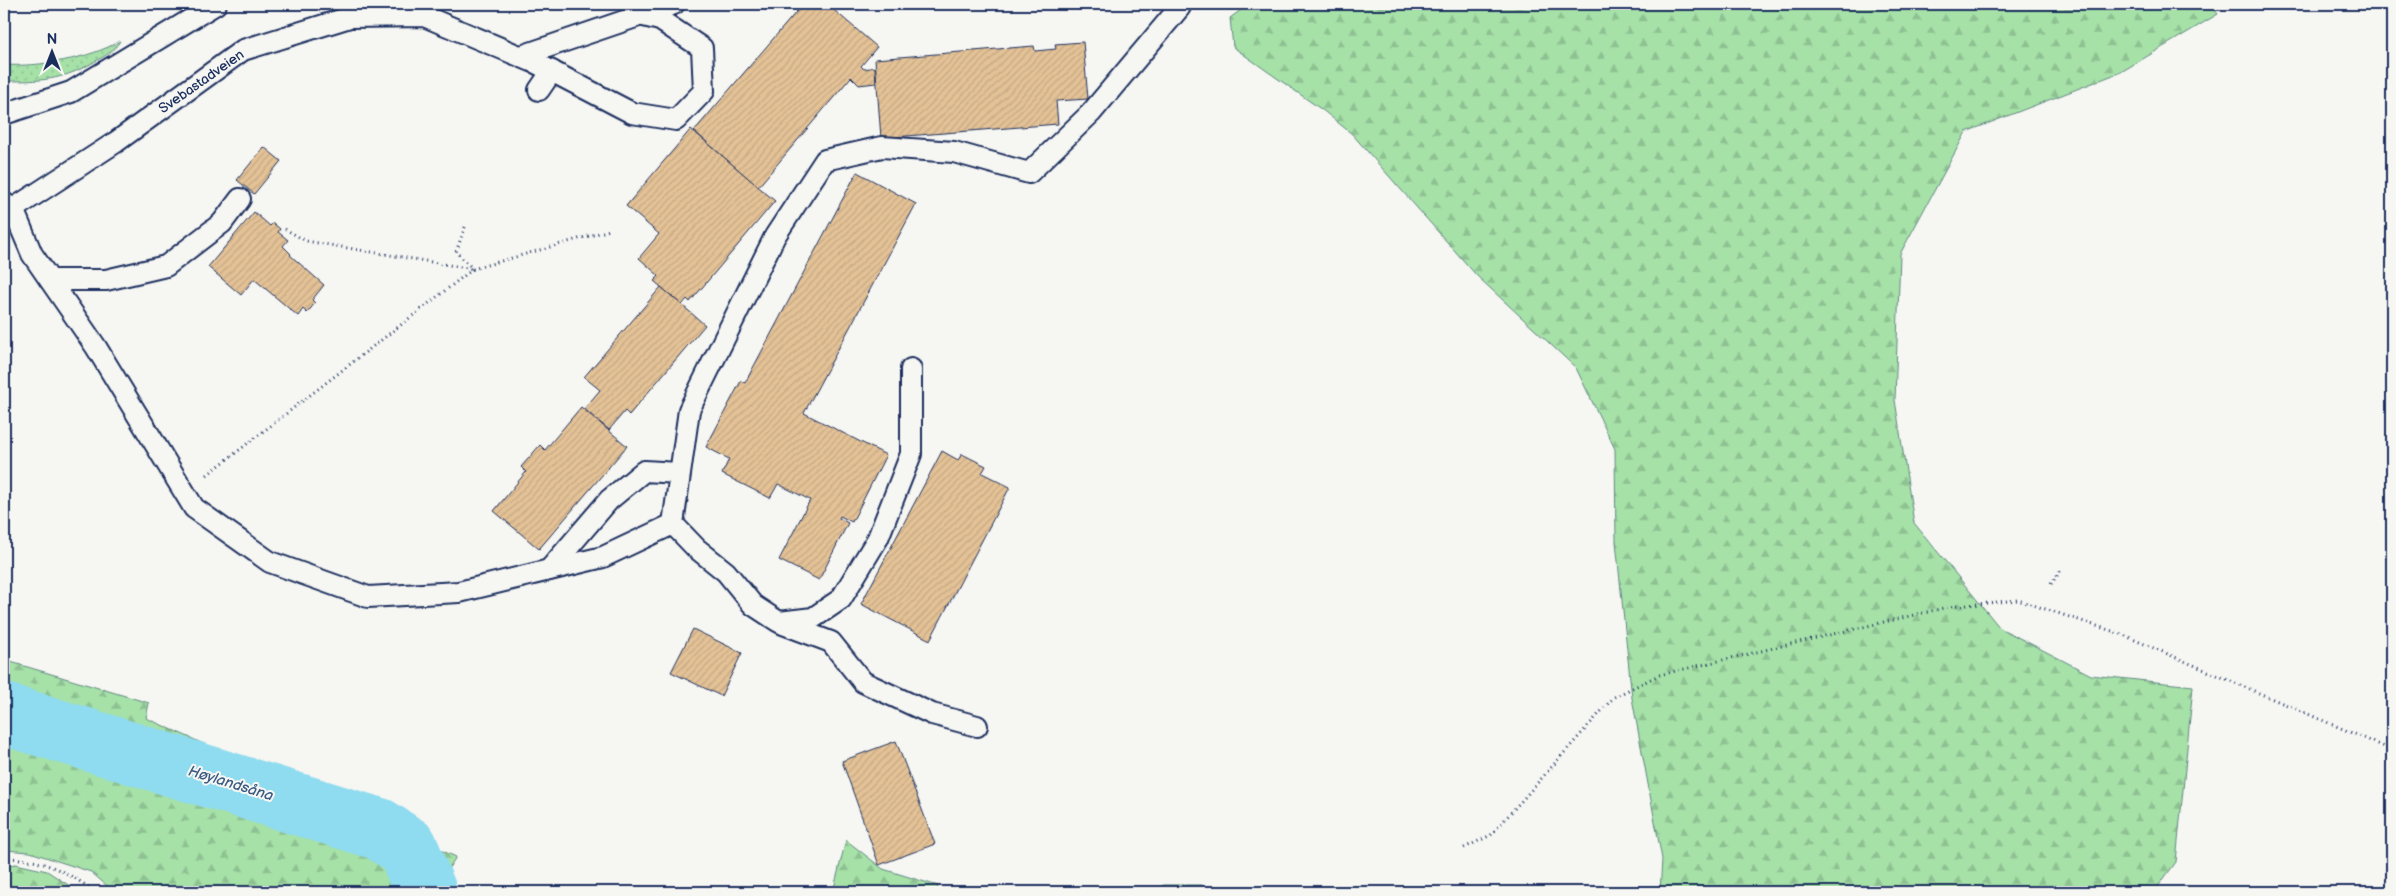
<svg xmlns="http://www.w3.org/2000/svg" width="2396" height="896" font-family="'Balsamiq Sans',sans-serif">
<defs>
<pattern id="grass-dots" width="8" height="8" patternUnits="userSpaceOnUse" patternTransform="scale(1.25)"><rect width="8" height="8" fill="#a6e1a7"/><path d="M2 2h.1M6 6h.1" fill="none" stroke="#8ec192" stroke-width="1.8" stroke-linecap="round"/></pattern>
<pattern id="forest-firs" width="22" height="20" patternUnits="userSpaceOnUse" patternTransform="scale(1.25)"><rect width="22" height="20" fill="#a6e1a7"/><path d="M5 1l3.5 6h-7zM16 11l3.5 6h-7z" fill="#8ec192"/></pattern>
<pattern id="building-hatch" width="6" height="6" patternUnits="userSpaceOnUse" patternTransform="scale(1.25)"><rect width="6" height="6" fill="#e4c296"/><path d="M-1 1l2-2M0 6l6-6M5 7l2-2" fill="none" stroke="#c3a784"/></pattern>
</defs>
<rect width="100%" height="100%" fill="#f6f6f2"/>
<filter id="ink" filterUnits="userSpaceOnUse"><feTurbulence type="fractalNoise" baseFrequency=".02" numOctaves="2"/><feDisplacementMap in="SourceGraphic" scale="10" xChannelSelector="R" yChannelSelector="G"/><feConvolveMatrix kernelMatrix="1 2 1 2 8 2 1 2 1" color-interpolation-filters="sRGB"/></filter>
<g filter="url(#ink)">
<path fill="url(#grass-dots)" stroke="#608882" d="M120,41c-7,11 -15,15 -26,21 -33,19 -53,19 -90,19v-16c35,2 85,-6 116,-24z"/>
<g fill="url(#forest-firs)" stroke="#608882">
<path d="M1249,4h961l8,10 -97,58 -155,60 -66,122 -5,146 19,123 86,105 91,47 102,11 -17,176 -22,30h-494l2,-33 -30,-161 -16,-156 -1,-93 -39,-81 -99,-92 -125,-142 -27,-22 -92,-65 -3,-29z"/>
<path d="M4,660l145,43 -3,15 310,139 -23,35h-319l-23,-20 -61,-20 -26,-2z"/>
<path d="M846,840l37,29 55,17 -1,6h-104z"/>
<path d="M16,864l31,7 32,21h-75v-26z"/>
<path d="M1164,885h38l4,7h-58z"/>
</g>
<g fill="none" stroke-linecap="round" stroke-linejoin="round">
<path stroke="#8fdbef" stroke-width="62" d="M4,714l375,115 28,18 19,45"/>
</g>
<g fill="url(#building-hatch)" stroke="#1b2f5e">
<path d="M803,4h24l50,43 -16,19 3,3 11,-2 1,16 -17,2 -8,-8 -93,110 -64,-56z"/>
<path d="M1083,42l5,57 -32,2 2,23 -177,14 -6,-79 159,-13 1,5 21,-2 -1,-5z"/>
<path d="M691,129l84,72 -85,101 -3,-3 -5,6 -28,-24 5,-5 -20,-18 20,-24 -33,-28z"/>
<path d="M264,147l17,14 -27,33 -17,-14z"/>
<path d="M857,172l59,32 -112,209 82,42 -34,67 -12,-6 -1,2 9,5 -29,57 -40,-20 31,-60 -32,-16 -8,14 -48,-24 7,-15 -23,-12 35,-66 4,2z"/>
<path d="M254,212l16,14 3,-3 7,6 -2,3 10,8 -5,6 8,8 -1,1 34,30 -12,15 3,3 -8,10 -4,-4 -5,7 -44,-37 -13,16 -33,-28z"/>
<path d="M661,287l44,38 -76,90 -4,-4 -16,19 -25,-21 16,-19 -16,-13z"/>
<path d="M581,407l46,39 -88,103 -45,-38 32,-39 -5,-5 19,-22 5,5z"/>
<path d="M942,451l16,9 4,-6 24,12 -4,7 28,14 -80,153 -69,-36z"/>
<path d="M693,629l49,24 -21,43 -50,-24z"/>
<path d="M896,741l39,103 -56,21 -37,-104z"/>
</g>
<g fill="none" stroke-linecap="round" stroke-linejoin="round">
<defs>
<g id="service">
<path d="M521,56l153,-52"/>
<path d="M539,90l13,-19"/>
<path d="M4,114l67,-22 145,-88"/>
<path d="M4,203l9,6 103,-67 127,-92 107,-33 74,-1 112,47 96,50 44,7 28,-29 -2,-43 -42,-28 -20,-5"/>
<path d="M13,209l19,45 64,93 98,161 76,54 98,35 91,-5 144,-35 70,-33"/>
<path d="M50,280h56l60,-14 56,-43 18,-24"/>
<path d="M911,369v85l-33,84 -37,61 -28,19 -34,4 -26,-17 -27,-33 -30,-24 -23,-24 16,-114 86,-174 50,-76 57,-13 72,5 75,21 62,-60 89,-106 -1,-3"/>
<path d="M549,570l60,-70 35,-29 35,2"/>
<path d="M783,624l48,18 32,40 69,32 45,12"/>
</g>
</defs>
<use href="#service" stroke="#1b2f5e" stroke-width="24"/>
<g stroke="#1b2f5e" stroke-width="3" stroke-dasharray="1 4" stroke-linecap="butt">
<path d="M465,227l-9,25 17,17 137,-39"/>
<path d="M285,229l21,12 167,28"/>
<path d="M207,475l266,-206"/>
<path d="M2051,584l10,-14"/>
<path d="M1464,848l27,-13 123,-138 45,-22 289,-68 70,-7 103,34 271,116"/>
<path d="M4,858c36,0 63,13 91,34"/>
</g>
<use href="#service" stroke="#f6f6f2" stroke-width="20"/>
</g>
</g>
<g text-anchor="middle" stroke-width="4" stroke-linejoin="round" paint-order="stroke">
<g font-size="14" fill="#1b2f5e" stroke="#f6f6f2">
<text transform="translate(201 81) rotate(-35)" y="5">Svebastadveien</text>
</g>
<g font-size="15" font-style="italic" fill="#385a82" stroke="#f6f6f2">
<text transform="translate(231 783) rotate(17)" y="5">Høylandsåna</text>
</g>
</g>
<rect width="2396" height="896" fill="none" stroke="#f6f6f2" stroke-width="20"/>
<rect x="10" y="10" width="2376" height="876" fill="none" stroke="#1b2f5e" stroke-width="2" filter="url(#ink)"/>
<g transform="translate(52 52)" stroke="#f6f6f2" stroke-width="4" paint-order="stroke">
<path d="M0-4L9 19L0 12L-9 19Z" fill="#1b2f5e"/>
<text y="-8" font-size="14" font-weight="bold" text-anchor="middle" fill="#1b2f5e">N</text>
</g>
</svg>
